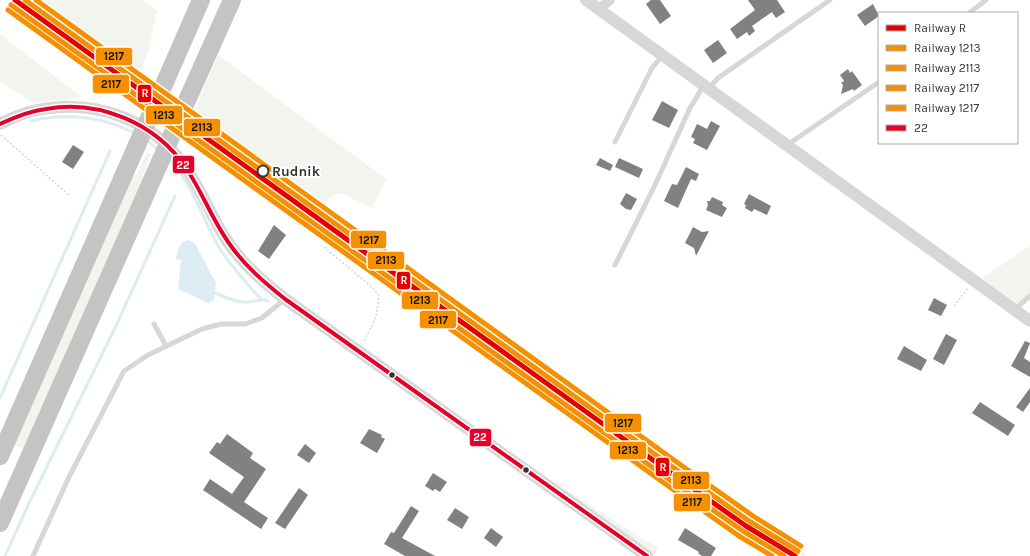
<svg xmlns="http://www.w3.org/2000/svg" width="1030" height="556" font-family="Karla,sans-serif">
<rect width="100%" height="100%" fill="#fff"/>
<g fill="#f1f5ed">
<path d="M24,0h118l15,11 -8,37 -12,35z"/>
<path d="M0,34l81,63 -48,6 -33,-22z"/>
<path d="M218,55l168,124 -13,29 -33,-15 -10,4 -8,12 -131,-91z"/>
<path d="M147,152l4,3 -8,20 -3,17 -114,258 -14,-6 114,-258 12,-14z"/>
<path d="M1030,246v48l-14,10 -34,-26z"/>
<path d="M553,482l105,66 -4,8h-5l-98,-72z"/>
</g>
<path fill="#ddebf3" d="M189,240l6,4 21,39 -2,17 -6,3 -30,-14 3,-29 -5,-1 2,-10 4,-7z"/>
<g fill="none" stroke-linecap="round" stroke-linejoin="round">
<g stroke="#ddebf3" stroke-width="3">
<path d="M31,121c36,-8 71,-5 105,13"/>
<path d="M146,139l12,11"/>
<path d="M168,159c24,22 35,62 52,90 12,18 26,34 41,50"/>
<path d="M215,293c10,4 24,11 34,9 8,-1 11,-4 19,-1"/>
<path d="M0,398l110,-247"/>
<path d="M5,556l25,-55 86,-175 59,-130"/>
</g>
</g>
<g fill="#818181">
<path d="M651,0h9l11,16 -11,8 -14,-20z"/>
<path d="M748,0h29l8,12 -9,6 -4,-6 -20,14 3,5 -6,5 -2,-4 -10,7 -7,-10 25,-19z"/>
<path d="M873,4l6,12 -14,10 -8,-11z"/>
<path d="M718,40l9,13 -14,10 -9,-13z"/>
<path d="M848,69l2,4 2,-2 10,14 -8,6 -1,-2 -12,5 2,-9 -2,-2 3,-2 -4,-6z"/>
<path d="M662,101l16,9 -9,18 -17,-8z"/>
<path d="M711,121l9,5 -13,24 -14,-7 2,-4 -4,-2 6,-13 10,5z"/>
<path d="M73,145l11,7 -11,17 -11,-7z"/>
<path d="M600,158l13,7 -3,6 -14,-6z"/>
<path d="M619,158l24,11 -4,9 -24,-11z"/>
<path d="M686,167l13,7 -3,7 -5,-2 -13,29 -14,-7 8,-17 5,1z"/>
<path d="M626,193l11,6 -6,11 -5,-1 -6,-5z"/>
<path d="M749,194l22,12 -4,9 -13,-6 -2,3 -7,-4 1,-3 -2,-1z"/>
<path d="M712,197l11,5 -1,3 5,3 -5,9 -16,-7 2,-5 -1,-4h3z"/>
<path d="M274,225l12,10 -17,24 -11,-8z"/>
<path d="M693,227l9,5 7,-1 -13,25 -2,-8 -9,-5z"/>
<path d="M934,298l13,7 -6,11 -13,-6z"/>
<path d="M946,334l11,6 -13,25 -11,-6z"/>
<path d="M1025,341l5,2 -6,15 6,4v15l-19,-11z"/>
<path d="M904,346l23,14 -6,11 -24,-12z"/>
<path d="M1030,388v14l-7,10 -7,-5z"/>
<path d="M980,402l35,23 -7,11 -36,-23z"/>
<path d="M369,429l13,6 -1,2 4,2 -8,14 -17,-10z"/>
<path d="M227,434l26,19 -3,5 16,11 -22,33 24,16 -7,11 -58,-39 7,-11 22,15 12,-17 -35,-24 8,-11 3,2z"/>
<path d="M305,444l11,9 -7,10 -12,-8z"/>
<path d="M433,473l14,9 -7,10 -5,-3 -2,2 -8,-5z"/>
<path d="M299,488l9,7 -23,34 -10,-6z"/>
<path d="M411,506l8,5 -17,27 33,18h-30l-21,-12 7,-12 3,1z"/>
<path d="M455,508l14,9 -7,12 -15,-9z"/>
<path d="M491,528l12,9 -7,10 -12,-9z"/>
<path d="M685,528l31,20 -5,8h-9l-4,-3 1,-1 -21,-12z"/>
</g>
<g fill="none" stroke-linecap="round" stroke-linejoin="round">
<g stroke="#d6d6d6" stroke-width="1.5" stroke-dasharray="2 2" stroke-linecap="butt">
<path d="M29,0l121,85"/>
<path d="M196,117l213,152 26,24 106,77 26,15 79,65 131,89 29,17"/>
<path d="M1,135l69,61"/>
<path d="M324,219l15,10 -14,19 48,40 6,8 -3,21 -12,24"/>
<path d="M954,306l14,-18"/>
</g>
<g stroke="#d7d7d7" stroke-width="5">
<path d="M969,13l17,-13"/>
<path d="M709,88l9,-10 112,-78"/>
<path d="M615,142l37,-74 10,-12"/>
<path d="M790,146l3,-5 86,-59"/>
<path d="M615,265l40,-80 35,-77 14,-23"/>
<path d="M1015,309l15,-13"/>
<path d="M154,324l12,22"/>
<path d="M33,556l35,-77 56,-108 24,-16 54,-26 19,-5h24l17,-6 23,-19"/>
</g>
<path stroke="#d7d7d7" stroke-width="10" d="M599,9l11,-9"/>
<g stroke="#d7d7d7" stroke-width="12">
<path d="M586,0l444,321"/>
<path d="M0,124c58,-32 136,-19 179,34 19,24 29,52 45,78 16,26 37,44 61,63l362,257"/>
</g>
<g stroke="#c4c4c4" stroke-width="18">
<path d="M166,80l35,-80"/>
<path d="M189,96l43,-96"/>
<path d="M0,456l137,-311"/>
<path d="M0,523l160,-361"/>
</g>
<g stroke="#c4c4c4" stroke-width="18">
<path d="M137,145l29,-65"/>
<path d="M160,162l29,-66"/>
</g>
<defs>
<path id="bus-1" d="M0,124c15,-7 29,-13 46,-15 52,-10 110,14 140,59 17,25 27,54 45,78 15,21 34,37 54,53l362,257"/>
</defs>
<use href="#bus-1" stroke="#fff" stroke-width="7"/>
<use href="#bus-1" stroke="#e4002b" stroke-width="4"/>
<defs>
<path id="rail-1" d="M15,0l656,473 75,53 49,30"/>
<path id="rail-2" d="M11,5l656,473 76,53 41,25"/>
<path id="rail-3" d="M25,0l649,468 75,53 49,30"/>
<path id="rail-4" d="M8,10l656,473 75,53 33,20"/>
<path id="rail-5" d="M36,0l642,463 75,53 48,30"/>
</defs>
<use href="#rail-1" stroke="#fff" stroke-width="8"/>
<use href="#rail-2" stroke="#fff" stroke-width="8"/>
<use href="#rail-3" stroke="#fff" stroke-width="8"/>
<use href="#rail-4" stroke="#fff" stroke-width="8"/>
<use href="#rail-5" stroke="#fff" stroke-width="8"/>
<use href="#rail-1" stroke="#e50000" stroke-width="5"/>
<use href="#rail-2" stroke="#f59003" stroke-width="5"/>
<use href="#rail-3" stroke="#f59003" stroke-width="5"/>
<use href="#rail-4" stroke="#f59003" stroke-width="5"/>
<use href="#rail-5" stroke="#f59003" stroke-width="5"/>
</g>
<circle fill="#fff" stroke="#333" stroke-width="2" cx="263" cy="171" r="5.5"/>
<g fill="#333" stroke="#fff" stroke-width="1.5">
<circle cx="392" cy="375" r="3.5"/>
<circle cx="526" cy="470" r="3.5"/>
</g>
<g text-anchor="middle" stroke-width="4" stroke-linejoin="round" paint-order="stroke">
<g font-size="14" font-weight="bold" fill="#333" stroke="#fff" text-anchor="start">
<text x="272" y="176">Rudnik</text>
</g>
</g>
<g stroke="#fff" stroke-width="1.5">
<rect x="95" y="47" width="38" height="19" rx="4" fill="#f59003"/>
<rect x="92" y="74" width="38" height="20" rx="4" fill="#f59003"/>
<rect x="137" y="84" width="15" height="19" rx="4" fill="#e50000"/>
<rect x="145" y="105" width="38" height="20" rx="4" fill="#f59003"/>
<rect x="183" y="118" width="38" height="19" rx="4" fill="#f59003"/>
<rect x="172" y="155" width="23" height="19" rx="4" fill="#e4002b"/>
<rect x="350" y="230" width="37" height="19" rx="4" fill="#f59003"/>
<rect x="367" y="251" width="38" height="19" rx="4" fill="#f59003"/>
<rect x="396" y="271" width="15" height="19" rx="4" fill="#e50000"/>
<rect x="401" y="291" width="38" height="19" rx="4" fill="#f59003"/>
<rect x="419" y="310" width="38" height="19" rx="4" fill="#f59003"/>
<rect x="604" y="413" width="38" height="20" rx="4" fill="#f59003"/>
<rect x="469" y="428" width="23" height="19" rx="4" fill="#e4002b"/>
<rect x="609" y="441" width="38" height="19" rx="4" fill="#f59003"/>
<rect x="655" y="457" width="15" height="20" rx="4" fill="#e50000"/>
<rect x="672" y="471" width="38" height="19" rx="4" fill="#f59003"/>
<rect x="673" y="493" width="38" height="19" rx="4" fill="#f59003"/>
</g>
<g font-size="11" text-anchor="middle" font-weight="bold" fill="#fff">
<text x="145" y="97">R</text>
<text x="183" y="169">22</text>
<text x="404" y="284">R</text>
<text x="480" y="441">22</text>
<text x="663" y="471">R</text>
</g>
<g font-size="11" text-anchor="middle" font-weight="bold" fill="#111">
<text x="114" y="60">1217</text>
<text x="111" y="88">2117</text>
<text x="164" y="119">1213</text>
<text x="202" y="131">2113</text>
<text x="369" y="244">1217</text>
<text x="386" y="264">2113</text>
<text x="420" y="304">1213</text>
<text x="438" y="324">2117</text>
<text x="623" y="427">1217</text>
<text x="628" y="454">1213</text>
<text x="691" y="484">2113</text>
<text x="692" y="506">2117</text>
</g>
<rect x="878" y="12" width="140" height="132" fill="#ffffff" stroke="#adadad"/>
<rect x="886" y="25" width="20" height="6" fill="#e50000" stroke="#adadad"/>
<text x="914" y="32" font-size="12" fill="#333333">Railway R</text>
<rect x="886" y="45" width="20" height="6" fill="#f59003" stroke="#adadad"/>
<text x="914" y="52" font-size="12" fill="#333333">Railway 1213</text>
<rect x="886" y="65" width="20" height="6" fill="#f59003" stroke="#adadad"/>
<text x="914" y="72" font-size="12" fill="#333333">Railway 2113</text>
<rect x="886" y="85" width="20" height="6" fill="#f59003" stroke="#adadad"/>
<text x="914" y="92" font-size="12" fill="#333333">Railway 2117</text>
<rect x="886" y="105" width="20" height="6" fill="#f59003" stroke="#adadad"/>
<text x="914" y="112" font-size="12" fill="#333333">Railway 1217</text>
<rect x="886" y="125" width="20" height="6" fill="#e4002b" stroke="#adadad"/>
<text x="914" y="132" font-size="12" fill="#333333">22</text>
</svg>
